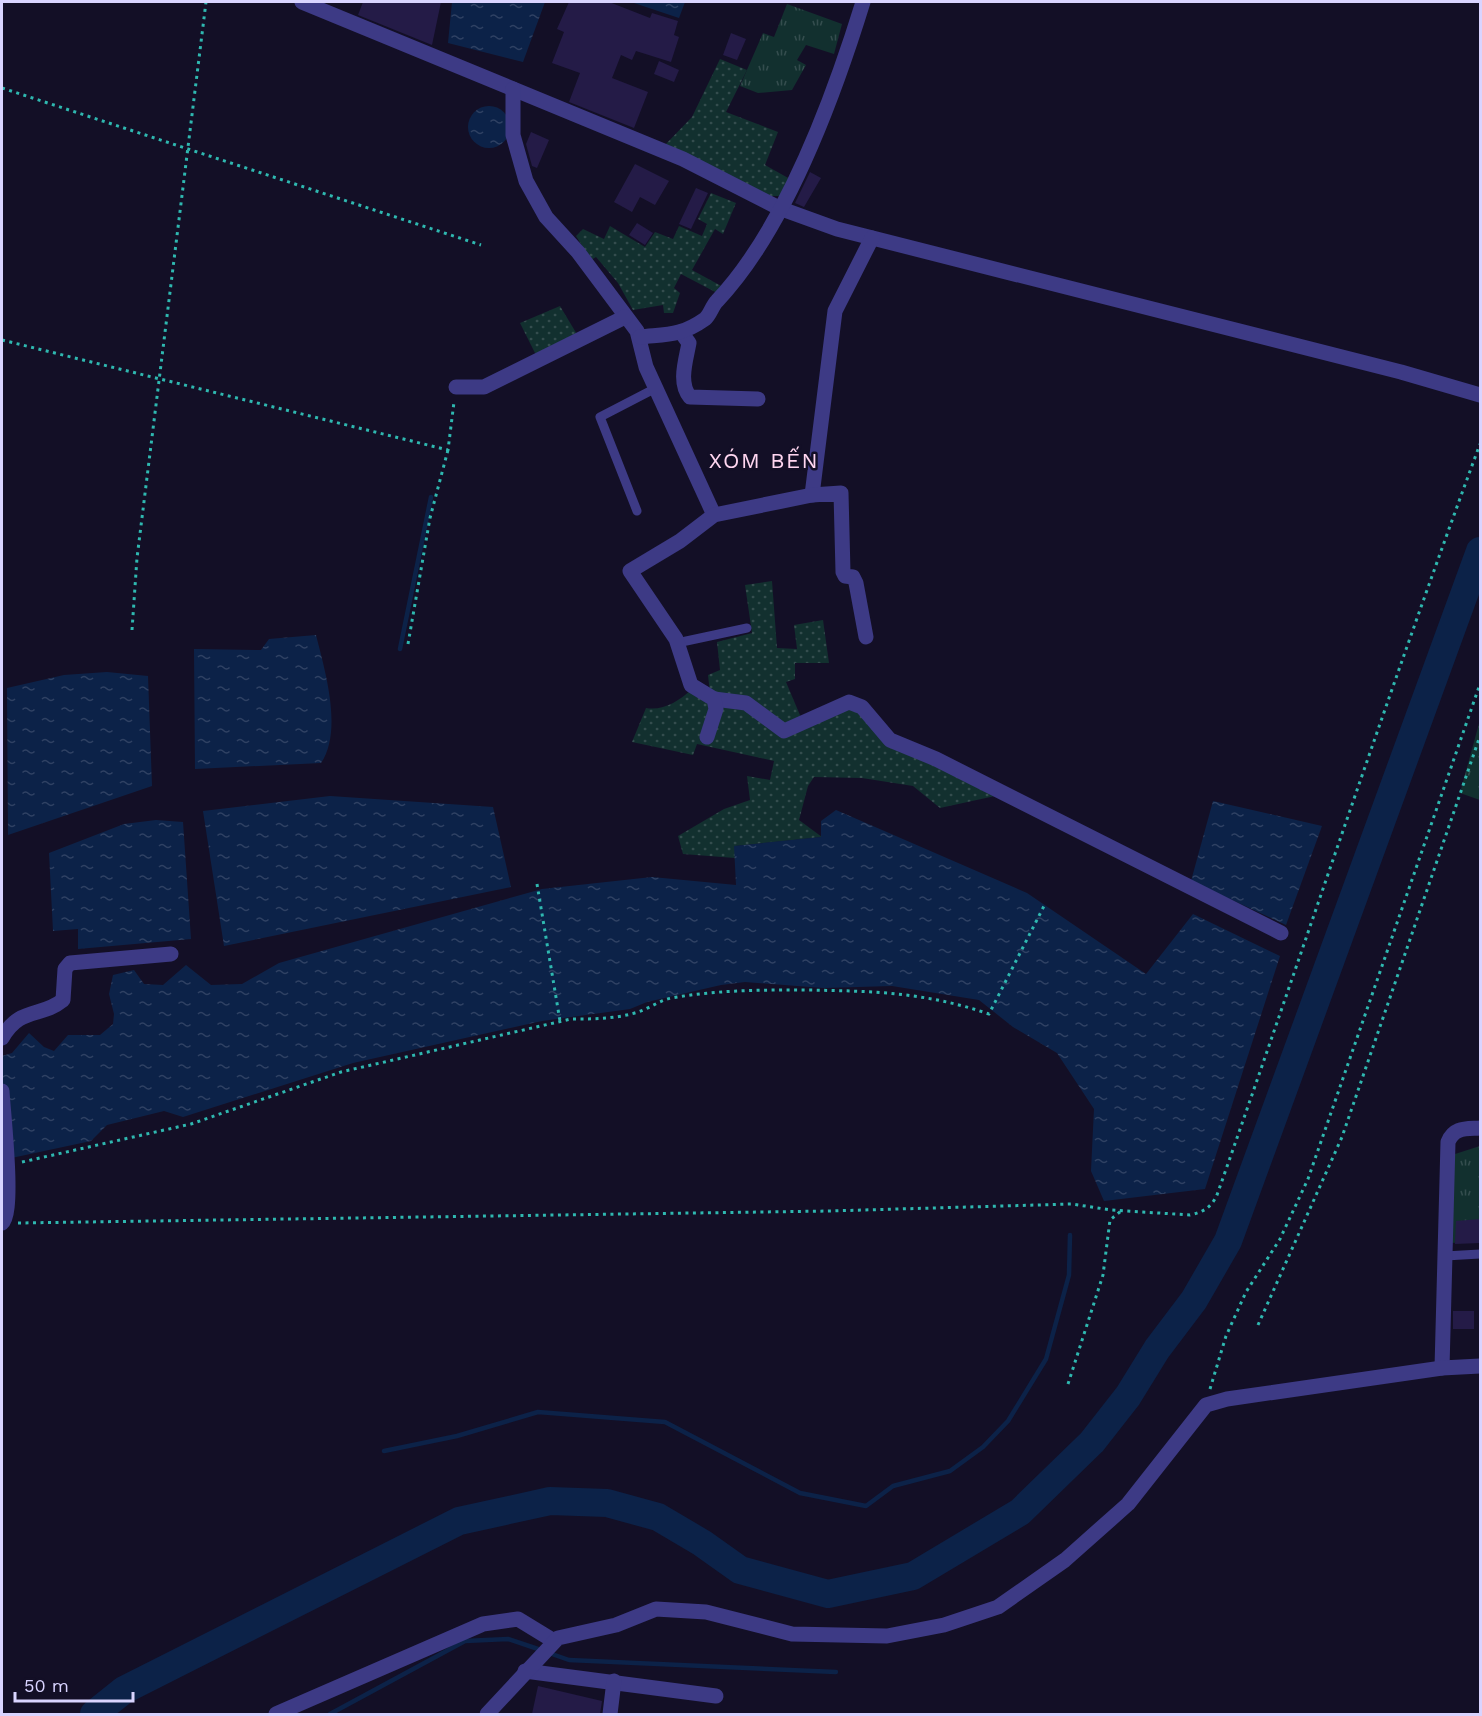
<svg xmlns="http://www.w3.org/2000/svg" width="1482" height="1716" font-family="'Work Sans',sans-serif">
<defs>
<pattern id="grass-tufts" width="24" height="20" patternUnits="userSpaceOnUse" patternTransform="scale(1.5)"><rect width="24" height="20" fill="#12302f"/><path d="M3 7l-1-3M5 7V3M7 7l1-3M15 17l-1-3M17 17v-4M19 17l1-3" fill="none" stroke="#344d4e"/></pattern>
<pattern id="garden-dots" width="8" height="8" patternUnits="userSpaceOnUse" patternTransform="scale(1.5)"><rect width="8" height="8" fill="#12302f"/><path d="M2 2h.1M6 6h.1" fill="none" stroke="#344d4e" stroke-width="1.8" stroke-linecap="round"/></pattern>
<pattern id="water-ripples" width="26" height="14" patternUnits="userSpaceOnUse" patternTransform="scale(1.5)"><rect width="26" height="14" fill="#0c2248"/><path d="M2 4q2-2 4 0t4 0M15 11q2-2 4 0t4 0" fill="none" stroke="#2f4163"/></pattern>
</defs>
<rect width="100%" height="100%" fill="#130f26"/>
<g fill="url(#grass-tufts)">
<path d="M787,4l55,20 -8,30 -28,-9 -9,15 9,5 -14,25 -34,3 -18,-7 23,-53 11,4z"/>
<path d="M1480,720v80l-20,-7z"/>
<path d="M1480,1146v96l-31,1 3,-88z"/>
</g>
<g fill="url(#garden-dots)">
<path d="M720,59l27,11 -21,42 52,20 -13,33 25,14 -9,17h-12l-106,-49 29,-30z"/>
<path d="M711,193l25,10 -13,31 -8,-5 -23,41 33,18 -6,6 -38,-20 -7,14 6,5 -7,20h-9l-1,-8 -30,5 -15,-27 -22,-26 -5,3 -15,-24 7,-7 21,10 6,-13 35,21 10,-15 18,7 6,-13 23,10 5,-12 -9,-5z"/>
<path d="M560,306l18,30 -41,21 -17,-34z"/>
<path d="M772,581l5,67 20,1 -3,-24 29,-5 6,43h-34v16l-9,3 19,45 44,-21 11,2 18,24 117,64 -55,12 -27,-22 -51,-8 -48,-1 -6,9 -9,34 23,17 -87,9v12l-52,-4 -5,-18 46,-27 26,-9 -3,-24 23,4 4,-19 -77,-17 -4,11 -61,-13 14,-34c17,3 33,-7 45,-18l19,3 -2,-18 12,-5 -3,-28 35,-9 -7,-48z"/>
</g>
<g fill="url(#water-ripples)">
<path d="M452,2h93l-22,60 -75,-19z"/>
<path d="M631,2h54l-6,16z"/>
<circle cx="489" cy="127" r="21"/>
<path d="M316,635c9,36 27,95 5,128l-126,6 -1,-120 67,1 8,-11z"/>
<path d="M107,672l41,4 4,110 -144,49 -1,-147 57,-13z"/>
<path d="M330,796l163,11 18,80 -287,59 -21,-135z"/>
<path d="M1213,801l109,25 -36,99 -95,-44z"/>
<path d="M836,810l191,83 119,81 47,-60 87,42 -75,233 -101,12 -13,-30 3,-62 -37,-56 -44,-26 -34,-27 -87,-14 -69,2 -78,-6 -24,3 -74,17 -17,7 -88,12 -189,42 -170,54 -19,-6 -57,14 -16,16 -89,19v-104l10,-3 17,-20 15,14 10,4 14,-16h32l13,-11 1,-10 -5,-20 4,-19 21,-5 10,14 19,1 23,-20 25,20 31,-1 37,-21 263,-74 110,-12 84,8 -2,-39 87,-9v-16z"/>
<path d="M156,820l27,2 8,117 -113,10v-20l-25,2 -4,-78 75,-29z"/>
</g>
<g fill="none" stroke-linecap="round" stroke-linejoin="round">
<g stroke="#0c2248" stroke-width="4.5">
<path d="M400,649l31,-152"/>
<path d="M384,1451l73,-15 81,-24 127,10 135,71 66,13 27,-20 57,-15 33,-24 25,-26 38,-62 23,-84 1,-40"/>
<path d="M549,1653l20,7 267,12"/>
<path d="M330,1714l135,-73 43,-2 33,11"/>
</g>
<path stroke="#0c2248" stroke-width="28" d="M94,1714l30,-24 335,-169 91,-20 57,2 51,14 44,26 38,27 88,24 85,-18 107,-64 72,-70 36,-46 29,-47 37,-49 34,-59 252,-690"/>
</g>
<g fill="#241b47">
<path d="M363,2h78l-9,43 -74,-30z"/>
<path d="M569,2h40l41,16 2,-5 26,8 -4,14 5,2 -8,25 -35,-11 -4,9 -11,-5 -9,23 36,14 -14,36 -65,-26 11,-29 -28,-10 12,-31 -7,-3z"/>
<path d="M731,33l15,6 -9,21 -14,-5z"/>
<path d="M659,61l20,9 -5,12 -20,-8z"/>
<path d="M531,132l18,8 -12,28 -5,-2 -6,-22z"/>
<path d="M635,164l34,17 -14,24 -15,-8 -8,15 -18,-10z"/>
<path d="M810,172l11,6 -17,29 -9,-4z"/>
<path d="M696,188l12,5 -17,36 -12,-5z"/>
<path d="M637,223l16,10 -8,12 -16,-10z"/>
<path d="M1480,1219v24l-25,1 1,-23z"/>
<rect x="1453" y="1311" width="21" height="18"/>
<path d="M538,1686l64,15 -2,13h-68z"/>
</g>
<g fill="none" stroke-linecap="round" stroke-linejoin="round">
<g stroke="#2fb8b0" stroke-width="3" stroke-dasharray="3 4.5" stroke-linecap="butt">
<path d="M2,88l479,157"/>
<path d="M2,340l446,110 6,-48"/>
<path d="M132,630l5,-72 69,-556"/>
<path d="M408,644l22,-126 18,-68"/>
<path d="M537,884l23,137"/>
<path d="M22,1162l169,-38 150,-52 230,-53c23,0 45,0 67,-7 12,-4 22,-12 34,-14 44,-8 88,-8 132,-8 68,1 121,2 185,24l55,-108"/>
<path d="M18,1223l811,-12 243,-7 39,6 79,5c13,-3 21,-7 27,-20 88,-250 171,-502 263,-751"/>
<path d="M1258,1325l84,-188 138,-401"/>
<path d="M1068,1384l35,-109 7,-55 11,-9"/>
<path d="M1210,1389l16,-53 20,-44 34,-53 28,-60 172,-495"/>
</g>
<g stroke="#3d3a85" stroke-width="9">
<path d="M637,511l-37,-94 56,-29"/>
<path d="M677,643l70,-15"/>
<path d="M1445,1256l35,-2"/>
</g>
<g stroke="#3d3a85" stroke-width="15">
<path d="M302,2l381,157 96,49 58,21 564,143 79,23"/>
<path d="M513,89v46l13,46 20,36 32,35 59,79 9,36 68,148"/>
<path d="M681,332l8,11c-3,17 -11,40 1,54l68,2"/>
<path d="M640,337c27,-3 41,-1 65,-18 5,-4 7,-13 12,-18 69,-73 117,-205 146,-299"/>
<path d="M456,387h28l141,-70"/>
<path d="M812,495l23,-184 37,-73"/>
<path d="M714,699l32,4 38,28 65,-29 13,5 28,33 46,19 345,174"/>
<path d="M707,737l9,-28 -2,-10 -23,-14 -15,-46 -46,-68 50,-30 34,-26 98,-20 29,-2 2,79 2,4 8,1 3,6 10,54"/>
<path d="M2,1038c18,-32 39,-20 61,-38l2,-31 5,-6 101,-9"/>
<path d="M2,1091c1,20 13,122 0,132"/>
<path d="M1442,1368l6,-226c6,-15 18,-13 32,-14"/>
<path d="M525,1671l191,25"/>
<path d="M276,1714l207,-90 35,-5 36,22"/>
<path d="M487,1714l71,-76 58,-13 40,-16 50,3 86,22 95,2 57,-11 54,-18 67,-47 63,-56 78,-99 21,-6 215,-31 38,-2"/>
<path d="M610,1714l4,-33"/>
</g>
</g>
<g text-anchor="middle" stroke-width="5" stroke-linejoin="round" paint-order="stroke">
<g font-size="22" letter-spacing="1.5" fill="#ffd6f0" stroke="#130f26">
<text x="764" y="468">XÓM BẾN</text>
</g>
</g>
<rect width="1482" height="1716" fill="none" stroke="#d9d4ff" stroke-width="6"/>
<path d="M15 1692v9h118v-9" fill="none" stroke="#d9d4ff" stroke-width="3"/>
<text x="24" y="1692" font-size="18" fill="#d9d4ff" stroke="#130f26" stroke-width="4.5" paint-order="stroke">50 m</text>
</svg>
